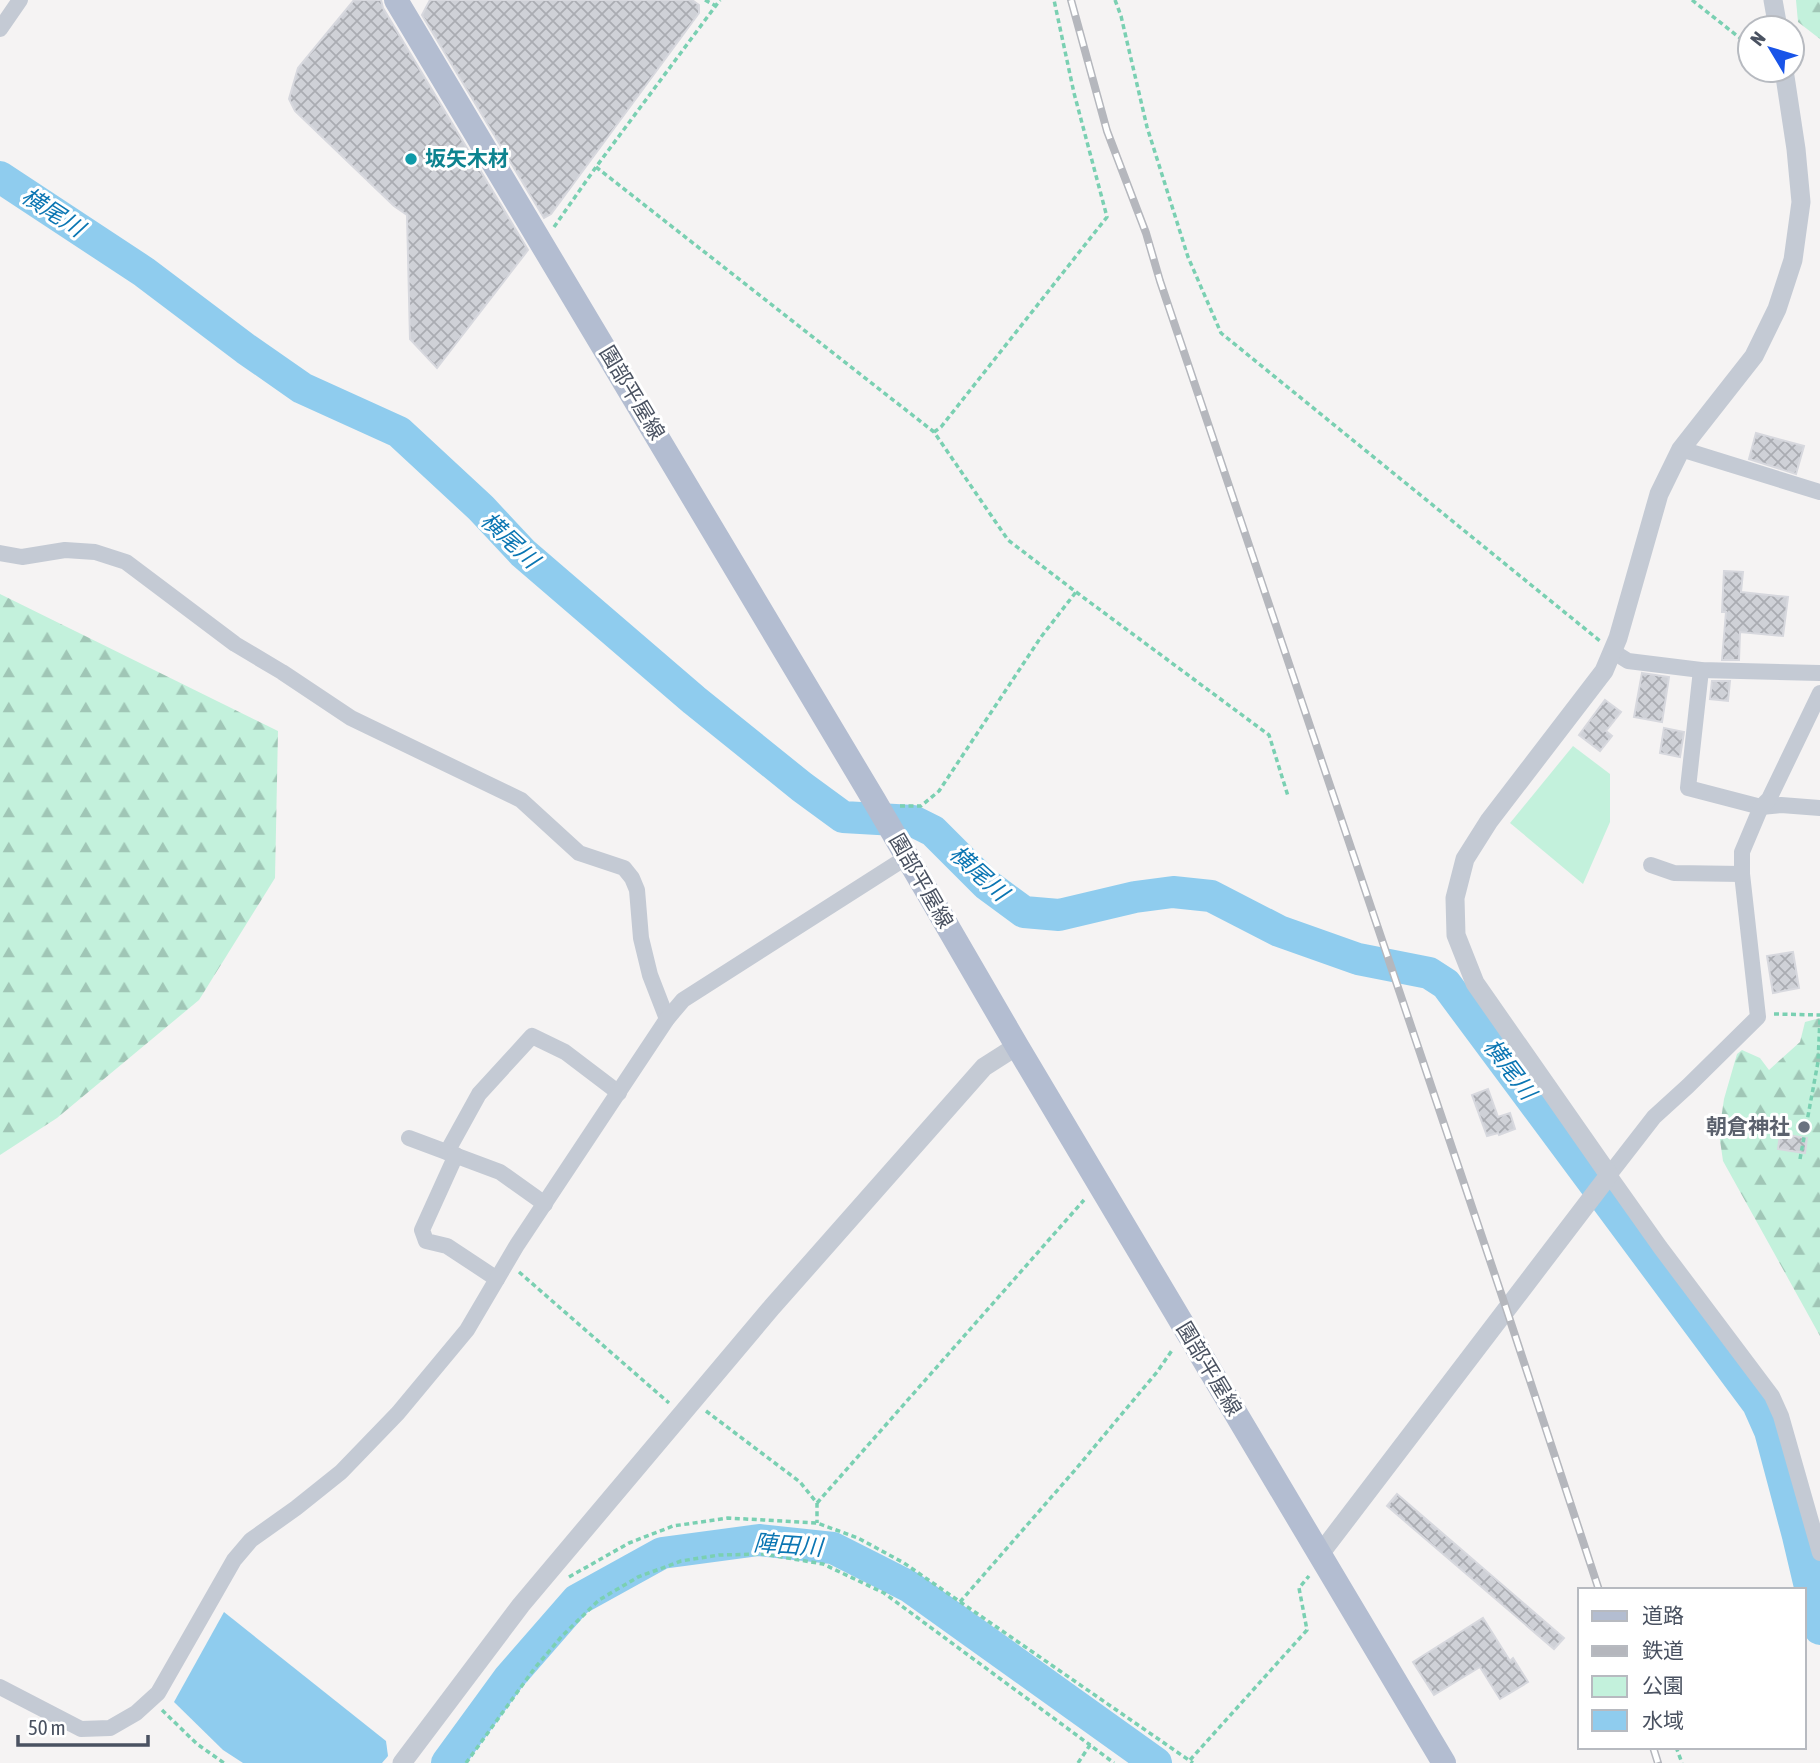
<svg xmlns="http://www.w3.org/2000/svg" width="1820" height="1763" font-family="'Asap Condensed','Noto Sans JP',sans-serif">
<defs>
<pattern id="forest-firs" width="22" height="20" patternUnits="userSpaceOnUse" patternTransform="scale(1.75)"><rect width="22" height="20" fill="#c3f1dc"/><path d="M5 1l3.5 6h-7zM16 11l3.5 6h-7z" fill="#a0c6b6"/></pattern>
<pattern id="building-cross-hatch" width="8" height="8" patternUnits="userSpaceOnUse" patternTransform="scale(1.75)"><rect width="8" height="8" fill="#cfd1d7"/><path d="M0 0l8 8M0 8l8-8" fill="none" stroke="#aaacb2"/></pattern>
</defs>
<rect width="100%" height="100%" fill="#f5f3f3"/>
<path fill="#c3f1dc" d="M1573,746l37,28v48l-27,62 -73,-61z"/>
<g fill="url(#forest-firs)">
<path d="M1796,0h24v39l-22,-17z"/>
<path d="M0,594l278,137 -3,147 -76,122 -142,118 -57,37z"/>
<path d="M1820,1018v318l-97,-175 -4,-28 5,-34 13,-45 5,-4 18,8 9,12 31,-28 5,-20z"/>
</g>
<path fill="#8fccee" d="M224,1612l162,129 2,15 -6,7h-139l-20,-13 -49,-48z"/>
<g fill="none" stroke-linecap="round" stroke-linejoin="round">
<g stroke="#8fccee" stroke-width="32">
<path d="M0,177l144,95 102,77 56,39 97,44 82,76 42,45 171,147 108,87 41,30 70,4 20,10 53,53 38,28 35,3 76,-18 38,-5 38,4 68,35 79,28 71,14 17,11 312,420 12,27 28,105 22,93"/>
<path d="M447,1763l62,-85 68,-78 85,-47 97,-13 74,8 77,39 246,176"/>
</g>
</g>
<g fill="url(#building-cross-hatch)" stroke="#d7d8de" stroke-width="2">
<path d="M354,0h27l2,8 145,242 -91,118 -27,-29 -3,-124 -13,-9 -99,-95 -6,-12 9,-31z"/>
<path d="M430,0h262l7,5v8l-148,201 -7,4 -122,-203z"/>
<path d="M1756,433l48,13 -8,28 -47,-15z"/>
<path d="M1724,571l19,1 -2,20 47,5 -5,39 -43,-4 -1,28h-17l4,-48h-4z"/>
<path d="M1642,673l27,4 -7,45 -28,-5z"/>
<path d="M1712,681h18l-2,20 -18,-2z"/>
<path d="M1605,700l16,12 -15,19 6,5 -12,15 -21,-16z"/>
<path d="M1664,728l20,4 -4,25 -20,-4z"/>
<path d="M1793,952l6,36 -26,5 -6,-37z"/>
<path d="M1488,1089l10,28 12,-4 5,16 -16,6 -1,-2 -11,3 -15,-41z"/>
<path d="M1780,1134l27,4 -2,15 -27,-4z"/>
<path d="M1397,1494l167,144 -10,11 -167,-143z"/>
<path d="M1483,1618l27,43 3,-3 15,24 -28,17 -20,-32 -46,28 -21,-33z"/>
</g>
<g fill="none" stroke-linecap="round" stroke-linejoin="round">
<g stroke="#7ad0b2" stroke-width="3.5" stroke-dasharray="5 3.5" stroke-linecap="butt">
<path d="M705,0l11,6"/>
<path d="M1115,0l6,16 26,111 41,130 33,76 379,308"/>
<path d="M1692,0l58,46"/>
<path d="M596,167l338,265 74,108 68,52 193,143 19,61"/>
<path d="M554,227l42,-60 124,-167"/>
<path d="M934,432l7,-5 166,-210 -33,-124 -20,-93"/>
<path d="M900,806h21l18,-15 102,-154 35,-45"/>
<path d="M1774,1014l46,1"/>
<path d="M1800,1159l18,-97 2,-44"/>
<path d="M519,1272l150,131"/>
<path d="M706,1411l94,71 17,21v20"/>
<path d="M817,1503l267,-303"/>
<path d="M569,1577l60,-34 44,-17 55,-8 89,5 41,15 46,25 289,200"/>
<path d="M960,1602l115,-132 82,-98 16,-23"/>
<path d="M162,1710l35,34 27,19"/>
<path d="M1676,1747l6,16"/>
<path d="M1190,1760l117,-130 -8,-42 10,-12"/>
<path d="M466,1763l68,-94 28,-33 37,-36 39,-23 43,-16 38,-6 45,-1 59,10 61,29 206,152"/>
<path d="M1078,1763l12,-18 24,18"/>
</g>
<g stroke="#c4cad4" stroke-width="16">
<path d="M0,29l20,-29"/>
<path d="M1681,449l139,43"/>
<path d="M0,553l22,4 43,-7 30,2 31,10 109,82 47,28 69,46 170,82 58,53 45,15 8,10 5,12 4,48 9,37 17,44"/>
<path d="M1612,651l16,10 73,9 119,3"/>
<path d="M1701,670l-13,118 73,19 20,-2 39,3"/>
<path d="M1820,693l-51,106 -8,8 -19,45v22l16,143 -70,69 -34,31 -45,58 51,72 112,149 9,20 39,137"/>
<path d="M1651,865l23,8 68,1"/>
<path d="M409,1138l91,34 45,32"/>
<path d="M447,1152l32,-58 53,-58 33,16 54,41"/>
<path d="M456,1155l-34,75 4,11 21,5 50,33"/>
<path d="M0,1687l81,42 29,-1 26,-15 22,-20 76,-133 17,-20 45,-32 45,-36 57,-59 69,-83 50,-85 150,-226 16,-19 224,-143"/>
</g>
<g stroke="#c4cad4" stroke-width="19">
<path d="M1773,0l5,28"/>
<path d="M1320,1554l289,-379 -134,-192 -19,-48 -1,-37 10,-39 24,-38 115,-150 14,-33 41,-144 22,-45 73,-93 23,-47 16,-49 8,-58 -5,-53 -12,-79"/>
<path d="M402,1763l119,-158 251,-298 212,-240 33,-21"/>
</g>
<path stroke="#b3bdd1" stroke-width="24" d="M396,0l478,800 143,246 427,717"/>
<defs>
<g id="rail">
<path d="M1071,0l36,131 39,102 14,48 346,1027 93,282"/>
<path d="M1653,1747l5,16"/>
</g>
</defs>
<use href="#rail" stroke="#b5b7bd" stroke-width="8"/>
<use href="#rail" stroke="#fff" stroke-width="5" stroke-dasharray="16" stroke-linecap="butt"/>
</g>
<circle fill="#0f9aa8" stroke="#fff" stroke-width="2.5" cx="411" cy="159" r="7"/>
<circle fill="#6b7280" stroke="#fff" stroke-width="2.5" cx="1804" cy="1127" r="7"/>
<g text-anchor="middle" stroke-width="6" stroke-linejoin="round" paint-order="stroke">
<g font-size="21" font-weight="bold" fill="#0d838f" stroke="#fff" text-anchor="start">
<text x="425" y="166">坂矢木材</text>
</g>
<g font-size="21" fill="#4a5261" stroke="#fff">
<text transform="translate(632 393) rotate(59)" y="7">園部平屋線</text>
<text transform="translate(921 881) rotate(60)" y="7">園部平屋線</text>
<text transform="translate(1209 1369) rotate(59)" y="7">園部平屋線</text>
</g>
<g font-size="21" font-weight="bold" fill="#5b616d" stroke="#fff" text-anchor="end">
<text x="1790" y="1134">朝倉神社</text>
</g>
<g font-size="23" font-style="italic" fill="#0b76b3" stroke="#fff">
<text transform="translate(53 212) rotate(33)" y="8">横尾川</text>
<text transform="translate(510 540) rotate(43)" y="8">横尾川</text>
<text transform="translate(979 873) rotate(42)" y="8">横尾川</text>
<text transform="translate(1510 1069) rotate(53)" y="8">横尾川</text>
<text transform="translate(788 1545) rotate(4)" y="8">陣田川</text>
</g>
</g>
<rect x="1578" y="1588" width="228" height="161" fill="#ffffff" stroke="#b7bac0" stroke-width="2"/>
<rect x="1592" y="1611" width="35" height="10" fill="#b3bdd1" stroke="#b7bac0" stroke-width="2"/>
<text x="1642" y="1623" font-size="21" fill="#4a5261">道路</text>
<rect x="1592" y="1646" width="35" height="10" fill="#b5b7bd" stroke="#b7bac0" stroke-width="2"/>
<text x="1642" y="1658" font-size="21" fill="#4a5261">鉄道</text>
<rect x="1592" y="1676" width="35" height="21" fill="#c3f1dc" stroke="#b7bac0" stroke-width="2"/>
<text x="1642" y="1693" font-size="21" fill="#4a5261">公園</text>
<rect x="1592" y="1710" width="35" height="21" fill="#8fccee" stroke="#b7bac0" stroke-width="2"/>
<text x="1642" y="1728" font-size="21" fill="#4a5261">水域</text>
<g transform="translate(1771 49) rotate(308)"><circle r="33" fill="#ffffff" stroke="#b7bac0" stroke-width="2"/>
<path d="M0-5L12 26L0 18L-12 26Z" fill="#1954e8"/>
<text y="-10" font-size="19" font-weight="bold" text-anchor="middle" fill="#4a5261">N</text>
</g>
<path d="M18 1735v10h130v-10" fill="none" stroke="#4a5261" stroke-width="3.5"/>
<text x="28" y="1735" font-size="21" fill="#4a5261" stroke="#ffffff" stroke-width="5" paint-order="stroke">50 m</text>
</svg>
